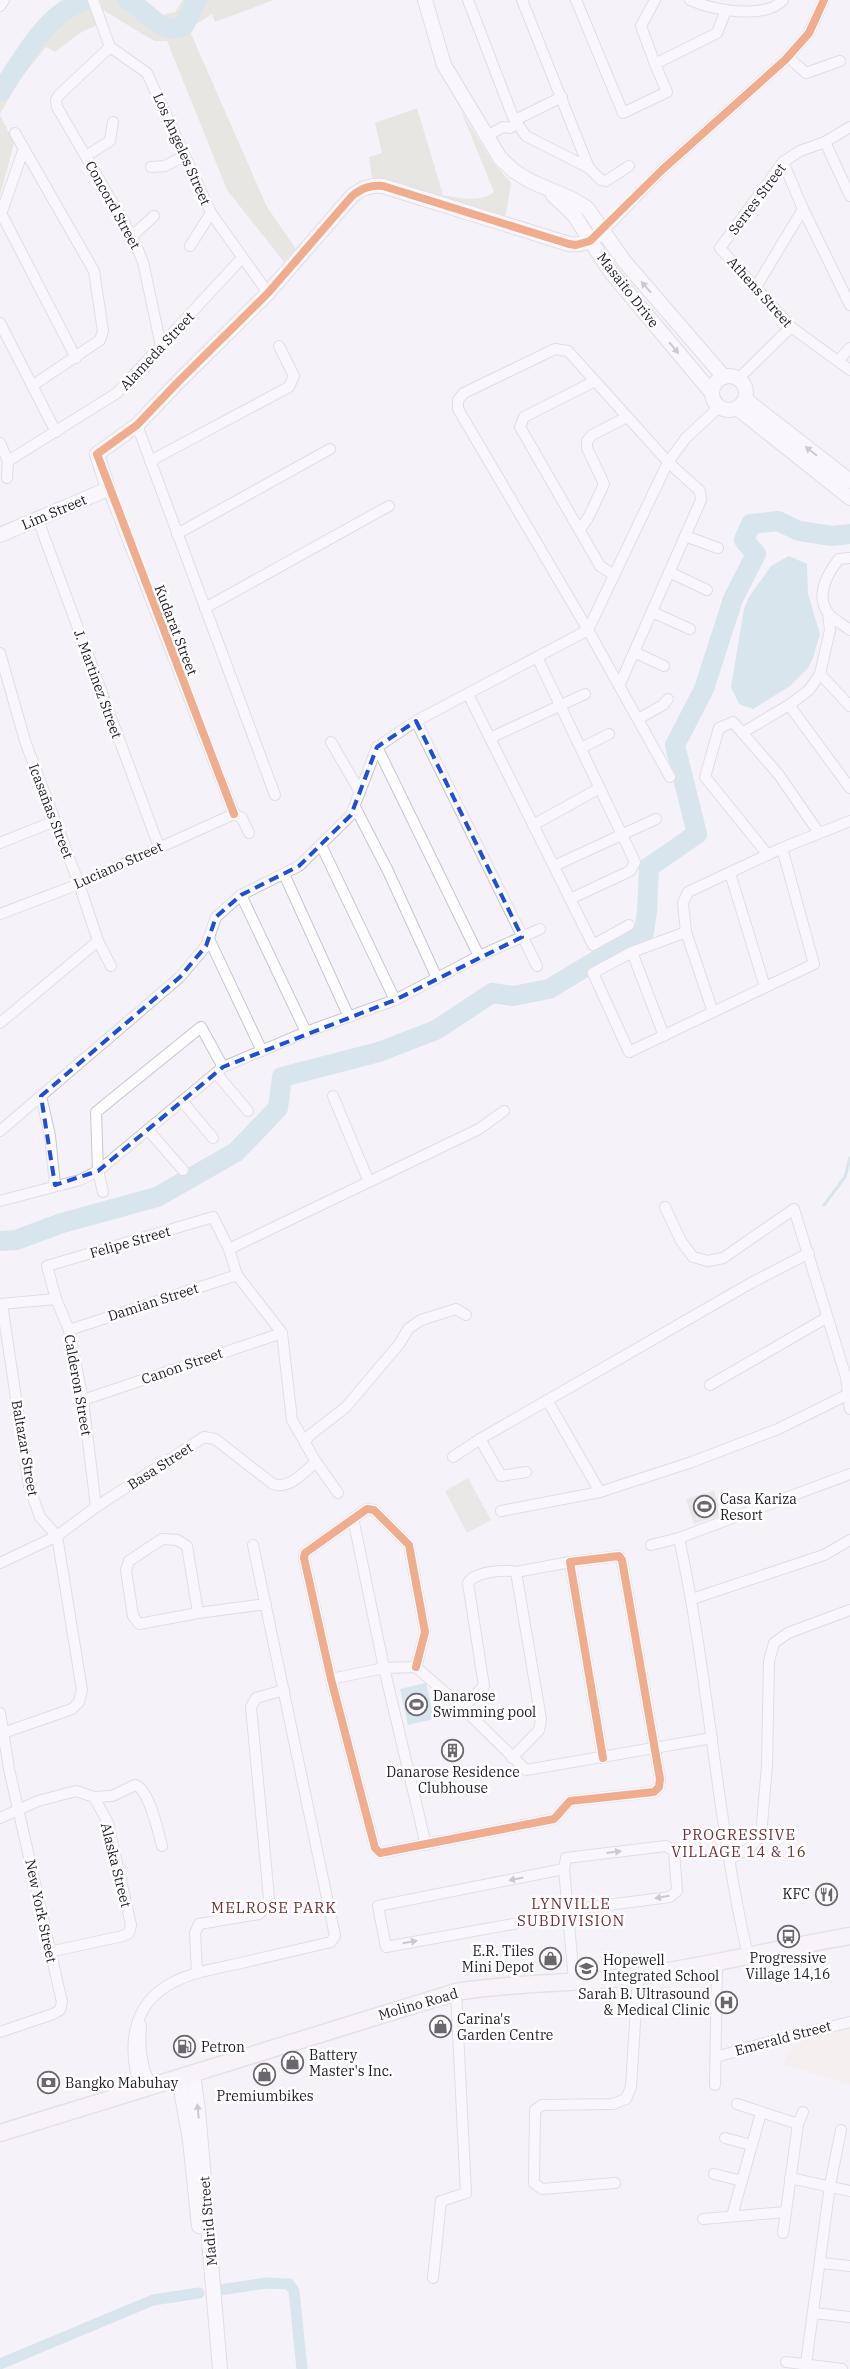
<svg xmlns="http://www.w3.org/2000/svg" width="850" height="2369" font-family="'IBM Plex Serif',serif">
<rect width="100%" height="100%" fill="#f5f2f9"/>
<path fill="#f3ece4" d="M850,2026v59l-67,-21 13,-26z"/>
<g fill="#dadbd0">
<path d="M468,1478l23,42 -24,13 -22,-42z"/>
<path d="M714,1491l7,24 -27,9 -8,-25z"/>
</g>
<g fill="#d7d8c6">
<path d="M69,0h19l9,25 -17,8 -25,19 -9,-5 -26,32 -20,35v-33l53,-70z"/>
<path d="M100,0h35l22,16 18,-4 8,-12h91l-59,22 -3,-8 -23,15 78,178 29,42 -12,13 -57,-72 -60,-149h-12l-11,-6 -41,-25z"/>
<path d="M417,108l26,87c17,3 37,8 51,-3l-33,-81 30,49 20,23 -6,37 -119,-39 -14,-2 -3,-22 13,-4 -7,-30z"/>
<path d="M0,115l14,28 -14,53z"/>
</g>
<g fill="#b3d5dc">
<path d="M789,556l18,8 1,30 12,40 -7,24 -5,10 -18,18 -37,23 -14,-5 -8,-17 13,-78 5,-12 22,-31z"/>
<path d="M426,1683l8,36 -26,6 -8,-36z"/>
</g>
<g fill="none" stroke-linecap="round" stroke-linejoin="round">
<path stroke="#b3d5dc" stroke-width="3" d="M824,1205l21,-28 5,-19"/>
<g stroke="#b3d5dc" stroke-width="11">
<path d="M220,2290l46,-7 23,1 5,7 8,78"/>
<path d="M0,2364l153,-64 46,-7"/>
</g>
<g stroke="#b3d5dc" stroke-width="20">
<path d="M127,0c20,9 33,37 57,26l13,-26"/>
<path d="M0,92c24,-33 43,-77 85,-92"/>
<path d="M0,1241l16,-1 46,-17 95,-26 79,-45 42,-44 4,-31 97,-25 57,-22 56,-37 21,3 36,-7 95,-57 3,-20 2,-45 48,-33 -22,-89 29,-56 29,-90 23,-45 -12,-14 7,-16 27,-3 21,10 33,5 18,-2"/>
</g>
<defs>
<g id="minor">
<path d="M93,0l17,47 37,26 64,140 57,80"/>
<path d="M468,0l45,117 13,19 63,32 -67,-168"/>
<path d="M576,0l47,113 44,-21 -12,-28"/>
<path d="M655,0l-14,26 14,38 62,-31 9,-23"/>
<path d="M690,0c22,10 75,20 93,0"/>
<path d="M0,6l4,-6"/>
<path d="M110,47l-51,48 -3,5 1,7 75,129 11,26 18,84"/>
<path d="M788,57l18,16 34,-12"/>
<path d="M515,120l47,-23"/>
<path d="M850,127l-25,15 -25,9 -17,11 -63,86 71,79 59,43"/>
<path d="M15,133l79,138 9,60 -3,9 -68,46"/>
<path d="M485,137l18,-10 7,1 7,-4"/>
<path d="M825,142l25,54"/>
<path d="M86,156l24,-15 3,-19"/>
<path d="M783,162l20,47 47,96"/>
<path d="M151,167l14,-1 19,-10"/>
<path d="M589,168l12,12 5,1 23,-15"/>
<path d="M2,215l74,143"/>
<path d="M0,217l24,-69"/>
<path d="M603,231l59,-61 123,-110 24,-27 15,-33"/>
<path d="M132,236l22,-20"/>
<path d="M190,246l21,-33"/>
<path d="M756,287l47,-78"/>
<path d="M0,323l56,109"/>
<path d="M838,361l12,-13"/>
<path d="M738,379l53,-52"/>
<path d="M595,381l-71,36 -4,10 80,139 14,9"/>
<path d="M137,425l138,370"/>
<path d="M0,443l8,18 -1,17"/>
<path d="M8,461l109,-68 125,-135"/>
<path d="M150,461l139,-74 5,-11 -15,-30"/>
<path d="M108,489l126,325"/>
<path d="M38,520l121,327"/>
<path d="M580,530l9,-14 15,-32 -17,-36v-7l5,-6 35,-18"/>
<path d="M177,534l153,-85"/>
<path d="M685,536l33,12"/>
<path d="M850,558l-11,1c-11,14 -24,36 -11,54 5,7 16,12 22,17"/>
<path d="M669,572l38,18"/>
<path d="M205,608l184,-102"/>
<path d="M652,612l38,17"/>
<path d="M828,613l2,17 -10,44 30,32"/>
<path d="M634,652l30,14"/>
<path d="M0,653l25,88 54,143 19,57 13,25"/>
<path d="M537,657l98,205 -5,9 -60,28"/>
<path d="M820,674l-11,16 -20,15 61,83"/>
<path d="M619,686l82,-186 -1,-9 -32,-29 -100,-111 -13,-2 -91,44 -6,7v9l130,221 82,147"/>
<path d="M468,694l125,251 36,-20"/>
<path d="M638,719l25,-14 5,-6"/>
<path d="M416,721l121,245"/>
<path d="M742,733l47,-28"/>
<path d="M490,738l95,-44"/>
<path d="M331,742l29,50"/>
<path d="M377,747l102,209"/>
<path d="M581,748l28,-14"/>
<path d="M355,807l33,64 49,107"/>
<path d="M234,814l8,4 7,15"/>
<path d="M533,825l67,-37"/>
<path d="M0,843l55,-22"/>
<path d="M321,845l74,155"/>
<path d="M782,848l32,116 -185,88 -36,-79 39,-21 54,-20 -3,-29 5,-11 94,-44 68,-27"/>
<path d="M768,855l-63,-78 14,-49 14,-6 46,53 40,58"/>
<path d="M554,866l102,-47"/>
<path d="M730,873l35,114"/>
<path d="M284,874l65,143"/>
<path d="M241,895l65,137"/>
<path d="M0,914l79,-30 155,-70"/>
<path d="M686,932l27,80"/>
<path d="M209,939l53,112"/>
<path d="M632,952l32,84"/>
<path d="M0,1023l98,-82"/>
<path d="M216,1073l32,38"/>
<path d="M41,1096l9,40 5,49"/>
<path d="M333,1096l36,86"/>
<path d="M182,1101l31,37"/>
<path d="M148,1130l35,40"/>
<path d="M0,1131l180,-154 26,-31 10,-29 25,-22 58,-29 52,-51 26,-68 39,-26 172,-91 80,-168 18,-24 33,-31"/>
<path d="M103,1192l-5,-21 -2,-59 105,-85 22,40"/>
<path d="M0,1201l80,-21 18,-9 125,-104 83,-35 89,-32 84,-44 61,-27"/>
<path d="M665,1207l16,34 12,16 15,4 15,-3 71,-49 52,168 4,32"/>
<path d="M229,1249l250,-120 25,-18"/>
<path d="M0,1304l56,-5"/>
<path d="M2,1304l27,182 11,31 17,19 25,154 -3,12 -7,7 -69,24"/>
<path d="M69,1330l168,-55"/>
<path d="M710,1385l116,-67"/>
<path d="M83,1400l199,-67"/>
<path d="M547,1400l53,92"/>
<path d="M305,1442l5,-7 36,-28 54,-64 8,-14 13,-9 35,-11 10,6"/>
<path d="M453,1457l27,-18"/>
<path d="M526,1472l-25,4 -21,-37 271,-156 58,-30"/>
<path d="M96,1507l-13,-107 -14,-70 -13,-31 -9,-33 166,-49 16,32 8,26 45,58 10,87 24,42 22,31"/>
<path d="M501,1511l99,-19 92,-30 86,-33 71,-35"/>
<path d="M353,1518l31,150 42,177"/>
<path d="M651,1545l28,-7"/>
<path d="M0,1563l57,-27 39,-29 108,-70 11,2 58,45c16,6 31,-12 43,-22"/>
<path d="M516,1572l54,-10"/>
<path d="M692,1599l132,-44 26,-15"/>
<path d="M198,1613l-11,-67 -10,-6 -15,-1 -33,22 -3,9 7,46 6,8 59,-11 68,-9"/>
<path d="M416,1667l9,-35 -16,-87 -35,-35 -7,-1 -62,44 -1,5 27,121 44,169 5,5 174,-34 16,-18 84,-9 5,-5 1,-8 -38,-219 -3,-4 -49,6 33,196"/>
<path d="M331,1679l53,-11 32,-1 47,41 63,62 186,-32"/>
<path d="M463,1708l21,-22 -16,-103c6,-11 36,-14 48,-11l25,147 -2,11 -27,28"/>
<path d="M0,1713l9,56 53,233 -2,8 -7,4 -53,18"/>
<path d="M94,1797l18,-1 23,-11c15,5 23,47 27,61"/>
<path d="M0,1818l38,-17 38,-10 18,6 14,26 23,102 -2,8 -6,3 -74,16"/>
<path d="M730,1859l20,-11 11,-13 6,-69 2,-105 5,-18 14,-10 62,-23"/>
<path d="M564,1869l-186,37 8,41 182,-33"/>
<path d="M568,1910l102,-13 7,-6 -3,-40 -8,-5 -100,12 -2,11 10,111"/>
<path d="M748,1956c-32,-138 -39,-280 -69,-418l171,-64"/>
<path d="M197,1973l-2,-40 4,-9 60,-10 8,-7 2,-9 -18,-191 5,-9 28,-8"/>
<path d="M141,2025c-2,23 0,41 10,61"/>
<path d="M716,2057l66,-19 68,-16"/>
<path d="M715,2085l2,-122"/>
<path d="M141,2090c-14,-40 -11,-85 31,-107 20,-11 47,-15 69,-20 30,-7 60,-14 90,-21l4,-6 -82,-391"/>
<path d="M737,2104l61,20"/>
<path d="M725,2138l26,7"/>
<path d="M714,2174l28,7"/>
<path d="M790,2178l60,13"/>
<path d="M615,2183l-73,6 -8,-6 1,-73 7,-5 71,-1 13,-5 5,-12 7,-111"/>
<path d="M732,2216l29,-103"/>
<path d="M703,2219l82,-7"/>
<path d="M783,2233l15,-109 5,-12"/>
<path d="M821,2263l29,3"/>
<path d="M433,2278l8,-77 25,-8 -10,-201"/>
<path d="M814,2313l36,4"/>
<path d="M786,2362l56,7"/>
<path d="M806,2364l24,-179 11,-55"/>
</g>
<g id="tertiary">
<path d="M425,0l19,65 56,93 14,13 16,10 42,18 15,9 37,53 100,116"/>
<path d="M553,195l21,20 36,56 102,122"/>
<circle cx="729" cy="393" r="17"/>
<path d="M745,399l105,82"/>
<path d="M737,408l113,90"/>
<path d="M0,535l108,-46 -11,-35 40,-29 42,-44 89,-88 84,-97c10,-8 18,-11 31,-10l186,58c15,2 23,-4 34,-13"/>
<path d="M193,2074l5,36 22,259"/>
<path d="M179,2078l11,62 9,86"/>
</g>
<path id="primary" d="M0,2133l456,-141c60,-10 121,-8 181,-16 72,-10 142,-28 213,-40"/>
</defs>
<use href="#minor" stroke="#cac5cf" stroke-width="12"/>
<use href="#tertiary" stroke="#cac5cf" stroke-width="16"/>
<use href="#primary" stroke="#cecdd1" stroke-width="19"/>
<use href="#minor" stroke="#fefdfe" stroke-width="10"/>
<use href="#tertiary" stroke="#fefdfe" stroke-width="14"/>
<use href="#primary" stroke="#f8f4f8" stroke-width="16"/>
<defs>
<g id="cycleway">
<path d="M234,814l-137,-360 40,-29 42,-44 89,-88 84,-97c10,-8 18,-11 31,-10l186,58 7,1 14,-4 72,-71 123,-110 24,-27 15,-33"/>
<path d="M416,1667l9,-35 -16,-87 -35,-35 -7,-1 -62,44 -1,5 27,121 44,169 5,5 174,-34 16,-18 84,-9 5,-5 1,-8 -38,-219 -3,-4 -49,6 33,196"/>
</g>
</defs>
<use href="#cycleway" stroke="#fff" stroke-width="11"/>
<use href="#cycleway" stroke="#e8590c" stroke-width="8"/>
</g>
<defs><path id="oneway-solid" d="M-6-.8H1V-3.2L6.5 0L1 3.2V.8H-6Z" transform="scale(1.25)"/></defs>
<g fill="#9a979d">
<use href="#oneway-solid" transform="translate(646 287) rotate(-131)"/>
<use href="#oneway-solid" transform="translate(674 348) rotate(50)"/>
<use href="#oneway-solid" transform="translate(811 451) rotate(-142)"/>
<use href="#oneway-solid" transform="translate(614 1852) rotate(-7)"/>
<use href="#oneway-solid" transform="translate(516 1879) rotate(169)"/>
<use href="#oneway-solid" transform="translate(662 1897) rotate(170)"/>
<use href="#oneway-solid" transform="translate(410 1942) rotate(-10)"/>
<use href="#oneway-solid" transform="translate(198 2111) rotate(-96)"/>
</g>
<path d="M0 0H850V2369H0ZM416,721l106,216 -127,63 -172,67 -125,104 -43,14 -14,-89 139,-119 26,-31 10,-29 25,-22 58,-29 52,-51 26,-68z" fill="#f5f2f9" fill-opacity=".55" fill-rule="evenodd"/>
<path fill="none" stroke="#1d4ed8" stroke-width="4" stroke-dasharray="10 6" stroke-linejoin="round" d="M416,721l106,216 -127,63 -172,67 -125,104 -43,14 -14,-89 139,-119 26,-31 10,-29 25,-22 58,-29 52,-51 26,-68z"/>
<defs>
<symbol id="stadium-ring" viewBox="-11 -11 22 22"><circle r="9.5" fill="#fff" stroke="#6b6670" stroke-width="1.5"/><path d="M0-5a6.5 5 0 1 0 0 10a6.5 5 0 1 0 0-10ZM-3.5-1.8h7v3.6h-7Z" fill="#6b6670"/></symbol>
<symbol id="building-ring" viewBox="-11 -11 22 22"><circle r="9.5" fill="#fff" stroke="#6b6670" stroke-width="1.5"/><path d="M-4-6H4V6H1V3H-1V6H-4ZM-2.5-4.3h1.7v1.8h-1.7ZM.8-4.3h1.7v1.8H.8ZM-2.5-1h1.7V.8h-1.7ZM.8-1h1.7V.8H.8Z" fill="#6b6670"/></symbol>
<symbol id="restaurant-ring" viewBox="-11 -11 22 22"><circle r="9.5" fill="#fff" stroke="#6b6670" stroke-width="1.5"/><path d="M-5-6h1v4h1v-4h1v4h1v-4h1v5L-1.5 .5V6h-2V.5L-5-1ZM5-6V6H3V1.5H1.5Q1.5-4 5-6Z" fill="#6b6670"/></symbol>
<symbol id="bus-ring" viewBox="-11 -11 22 22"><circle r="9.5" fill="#fff" stroke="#6b6670" stroke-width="1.5"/><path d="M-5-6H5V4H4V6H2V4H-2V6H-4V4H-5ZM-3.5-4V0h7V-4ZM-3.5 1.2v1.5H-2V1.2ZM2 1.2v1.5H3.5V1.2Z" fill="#6b6670"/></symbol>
<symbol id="shop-ring" viewBox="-11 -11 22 22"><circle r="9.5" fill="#fff" stroke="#6b6670" stroke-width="1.5"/><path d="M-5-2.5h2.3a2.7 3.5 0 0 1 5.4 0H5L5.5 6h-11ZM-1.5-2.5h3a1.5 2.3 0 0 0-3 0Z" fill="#6b6670"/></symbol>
<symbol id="school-ring" viewBox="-11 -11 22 22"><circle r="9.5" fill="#fff" stroke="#6b6670" stroke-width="1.5"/><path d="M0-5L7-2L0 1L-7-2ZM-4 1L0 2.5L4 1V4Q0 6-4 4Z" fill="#6b6670"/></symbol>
<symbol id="hospital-ring" viewBox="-11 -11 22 22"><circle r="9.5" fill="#fff" stroke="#6b6670" stroke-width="1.5"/><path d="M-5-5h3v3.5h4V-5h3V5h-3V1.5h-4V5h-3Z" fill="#6b6670"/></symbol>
<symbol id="fuel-ring" viewBox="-11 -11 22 22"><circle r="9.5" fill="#fff" stroke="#6b6670" stroke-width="1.5"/><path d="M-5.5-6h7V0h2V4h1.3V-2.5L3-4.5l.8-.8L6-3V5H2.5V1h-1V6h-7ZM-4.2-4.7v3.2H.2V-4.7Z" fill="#6b6670"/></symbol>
<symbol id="bank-ring" viewBox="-11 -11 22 22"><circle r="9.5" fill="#fff" stroke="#6b6670" stroke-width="1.5"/><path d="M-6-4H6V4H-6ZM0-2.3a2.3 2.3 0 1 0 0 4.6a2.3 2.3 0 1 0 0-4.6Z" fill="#6b6670"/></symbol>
</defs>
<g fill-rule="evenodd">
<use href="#stadium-ring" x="692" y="1494" width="25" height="25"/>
<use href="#stadium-ring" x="404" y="1692" width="25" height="25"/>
<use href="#building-ring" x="440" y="1738" width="25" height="25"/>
<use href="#restaurant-ring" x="814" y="1882" width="25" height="25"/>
<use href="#bus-ring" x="776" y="1924" width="25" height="25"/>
<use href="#shop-ring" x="538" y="1946" width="25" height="25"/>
<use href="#school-ring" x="574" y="1956" width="25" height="25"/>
<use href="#hospital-ring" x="714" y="1990" width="25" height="25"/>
<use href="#shop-ring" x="428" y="2014" width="25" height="25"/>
<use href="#fuel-ring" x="172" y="2034" width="25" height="25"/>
<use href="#shop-ring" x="280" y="2050" width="25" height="25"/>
<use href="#shop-ring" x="252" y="2062" width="25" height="25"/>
<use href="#bank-ring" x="36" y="2070" width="25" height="25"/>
</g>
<g text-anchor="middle" stroke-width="5" stroke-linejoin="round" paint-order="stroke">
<g font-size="14" fill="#201b27" stroke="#fff">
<text transform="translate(182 149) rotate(66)" y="5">Los Angeles Street</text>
<text transform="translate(757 199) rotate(-53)" y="5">Serres Street</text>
<text transform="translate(113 205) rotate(61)" y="5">Concord Street</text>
<text transform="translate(628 290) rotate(52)" y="5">Masaito Drive</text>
<text transform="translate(760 292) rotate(48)" y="5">Athens Street</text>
<text transform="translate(157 351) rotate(-47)" y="5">Alameda Street</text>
<text transform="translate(54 512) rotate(-23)" y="5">Lim Street</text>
<text transform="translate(176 630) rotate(69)" y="5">Kudarat Street</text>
<text transform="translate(98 684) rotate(70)" y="5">J. Martinez Street</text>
<text transform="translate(51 811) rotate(69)" y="5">Icasañas Street</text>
<text transform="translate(118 865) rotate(-24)" y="5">Luciano Street</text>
<text transform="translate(130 1242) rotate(-16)" y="5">Felipe Street</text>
<text transform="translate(153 1302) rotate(-18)" y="5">Damian Street</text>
<text transform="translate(182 1366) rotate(-19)" y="5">Canon Street</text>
<text transform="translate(78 1385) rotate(80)" y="5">Calderon Street</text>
<text transform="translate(25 1448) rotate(80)" y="5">Baltazar Street</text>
<text transform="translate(160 1466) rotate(-33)" y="5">Basa Street</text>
<text transform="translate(116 1865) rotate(76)" y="5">Alaska Street</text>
<text transform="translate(41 1911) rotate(78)" y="5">New York Street</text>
<text transform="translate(418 2004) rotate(-16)" y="5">Molino Road</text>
<text transform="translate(783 2038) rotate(-15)" y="5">Emerald Street</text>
<text transform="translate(208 2221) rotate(-95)" y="5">Madrid Street</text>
</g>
<g font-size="14" fill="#201b27" stroke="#fff" text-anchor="start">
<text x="720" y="1504">Casa Kariza<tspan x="720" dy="16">Resort</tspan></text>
<text x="433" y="1701">Danarose<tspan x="433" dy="16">Swimming pool</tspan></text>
<text x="453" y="1777" text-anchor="middle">Danarose Residence<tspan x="453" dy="16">Clubhouse</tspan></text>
<text x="810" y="1899" text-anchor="end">KFC</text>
<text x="534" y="1956" text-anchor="end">E.R. Tiles<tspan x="534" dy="16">Mini Depot</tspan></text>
<text x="788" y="1963" text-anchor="middle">Progressive<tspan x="788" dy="16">Village 14,16</tspan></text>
<text x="603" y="1965">Hopewell<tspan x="603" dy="16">Integrated School</tspan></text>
<text x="710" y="1999" text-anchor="end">Sarah B. Ultrasound<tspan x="710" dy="16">&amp; Medical Clinic</tspan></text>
<text x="457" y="2024">Carina's<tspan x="457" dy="16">Garden Centre</tspan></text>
<text x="201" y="2052">Petron</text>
<text x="309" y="2060">Battery<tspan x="309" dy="16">Master's Inc.</tspan></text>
<text x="65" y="2088">Bangko Mabuhay</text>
<text x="265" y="2101" text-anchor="middle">Premiumbikes</text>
</g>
<g font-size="15" letter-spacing="1" fill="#752e2e" stroke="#fff">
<text x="739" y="1840">PROGRESSIVE<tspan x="739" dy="17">VILLAGE 14 &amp; 16</tspan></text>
<text x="571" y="1909">LYNVILLE<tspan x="571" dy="17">SUBDIVISION</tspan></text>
<text x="274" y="1913">MELROSE PARK</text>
</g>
</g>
</svg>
